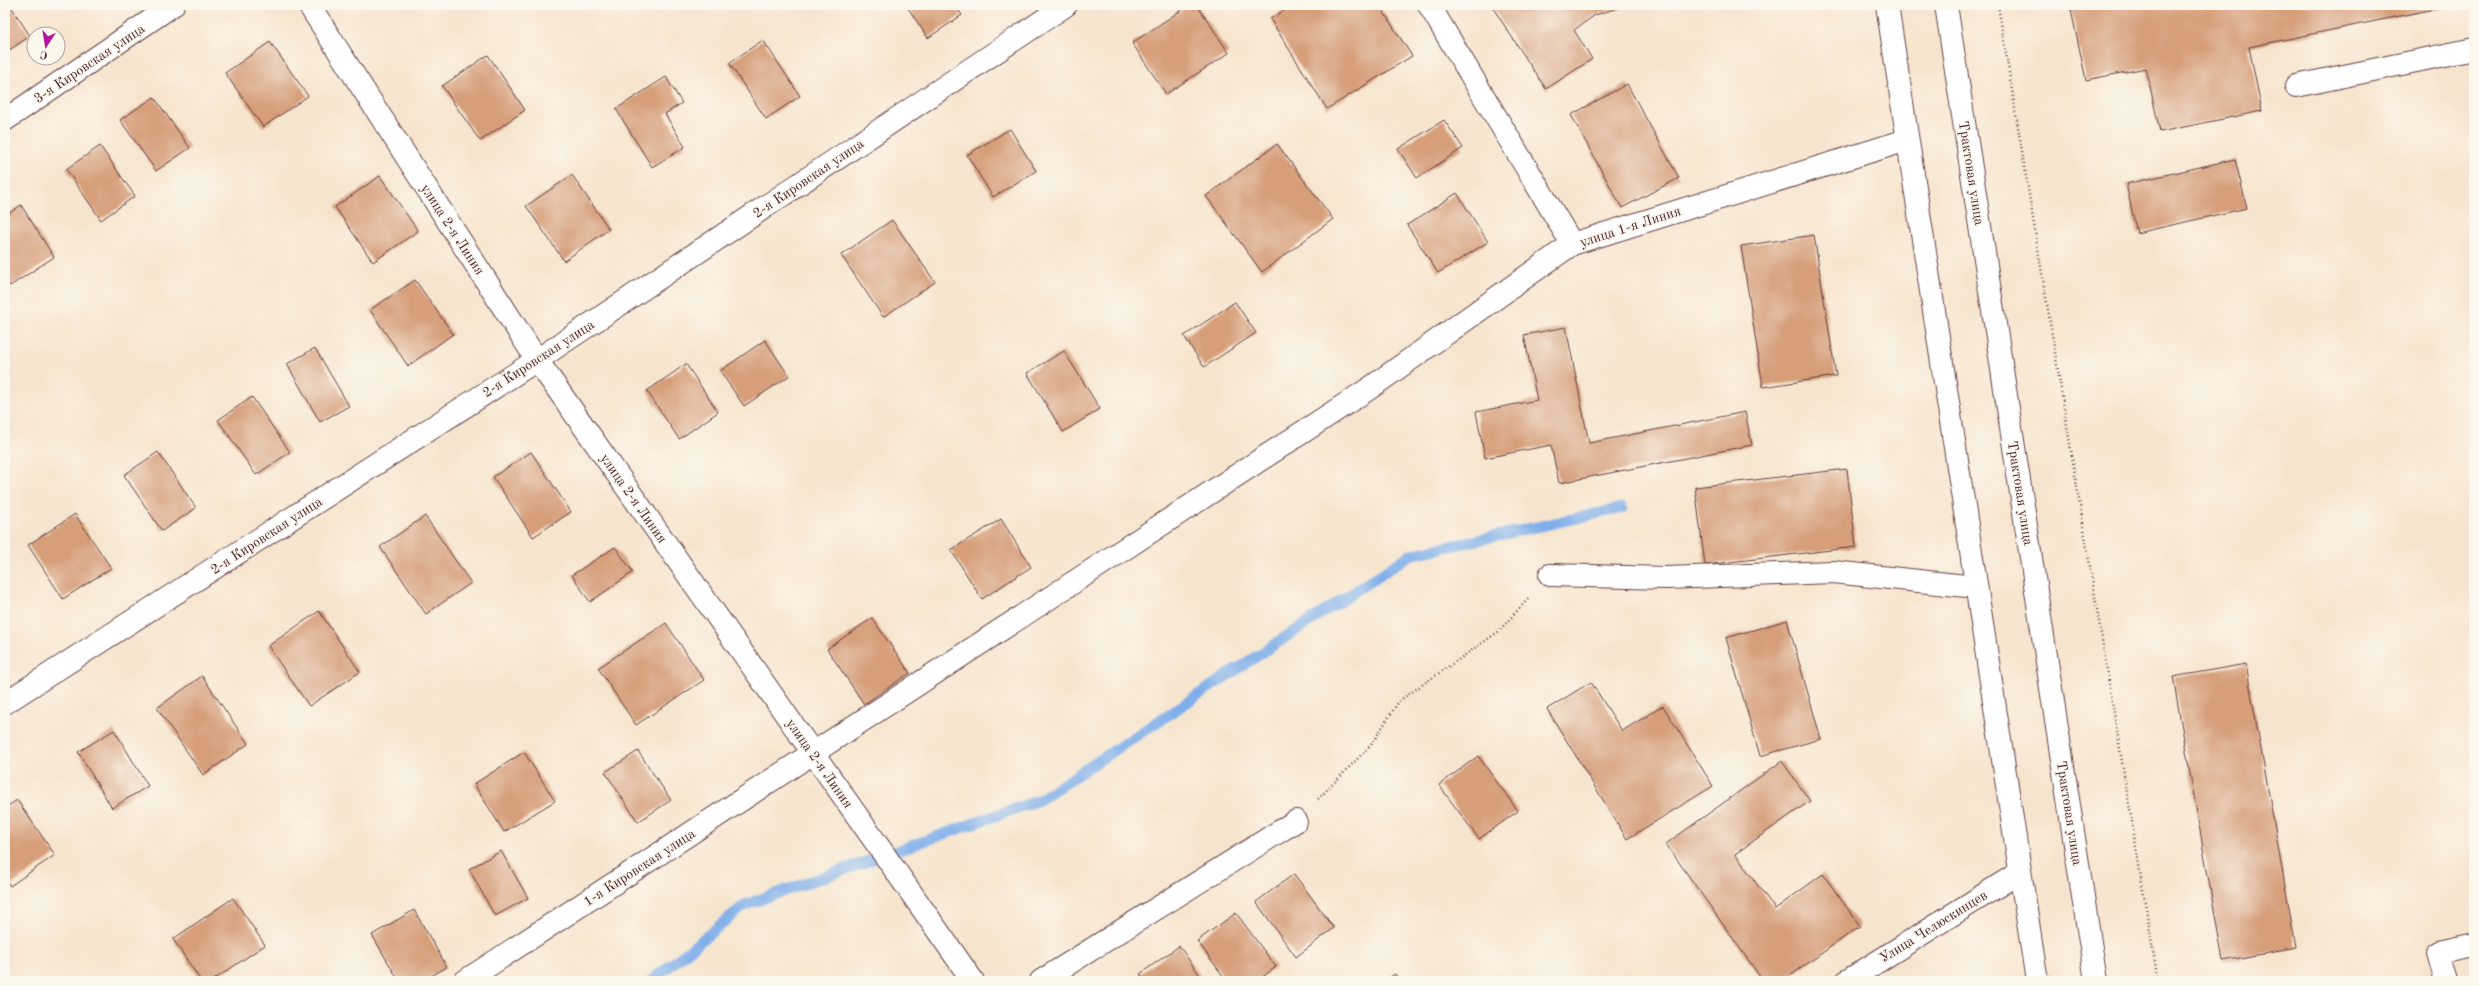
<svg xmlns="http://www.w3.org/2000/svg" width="2479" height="986" font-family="'Old Standard TT',serif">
<rect width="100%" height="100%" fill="#fbf7ec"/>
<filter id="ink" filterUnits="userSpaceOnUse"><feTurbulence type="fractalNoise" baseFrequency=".025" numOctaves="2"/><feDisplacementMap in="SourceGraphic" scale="8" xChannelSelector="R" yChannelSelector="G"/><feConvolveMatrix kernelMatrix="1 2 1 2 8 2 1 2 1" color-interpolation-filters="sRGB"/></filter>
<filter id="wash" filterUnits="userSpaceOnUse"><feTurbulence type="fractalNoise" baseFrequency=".012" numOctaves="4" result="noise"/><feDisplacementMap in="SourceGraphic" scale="16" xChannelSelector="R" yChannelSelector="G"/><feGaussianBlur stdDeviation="0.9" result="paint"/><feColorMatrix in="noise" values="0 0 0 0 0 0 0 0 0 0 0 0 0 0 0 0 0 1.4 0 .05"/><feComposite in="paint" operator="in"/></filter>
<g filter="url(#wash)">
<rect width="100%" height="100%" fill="#f6e5ce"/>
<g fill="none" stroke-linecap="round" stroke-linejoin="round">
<path stroke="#7fafea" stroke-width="11" d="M651,981l94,-76 294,-105 371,-245 212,-47"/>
</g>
<g id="blocks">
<g fill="#d69e79">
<path d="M5,5h5l20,31 -25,17z"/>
<path d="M906,5h49l7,10 -34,23z"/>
<path d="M1189,5h8l32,48 -63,41 -34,-51z"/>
<path d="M1293,5h86l33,51 -85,53 -57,-90z"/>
<path d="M1491,5h137l-33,10 -21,15 18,29 -46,30z"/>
<path d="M2070,5h379v1l-200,41 13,64 -102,21 -14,-64 -60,12z"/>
<path d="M763,40l37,56 -34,23 -37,-56z"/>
<path d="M270,42l38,54 -45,31 -38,-54z"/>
<path d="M488,55l37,55 -45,31 -38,-55z"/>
<path d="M666,77l16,26 -17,11 20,33 -33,20 -36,-58z"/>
<path d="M1627,84l52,94 -57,30 -51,-93z"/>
<path d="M154,97l36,51 -34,23 -36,-51z"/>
<path d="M1444,120l19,28 -46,30 -19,-29z"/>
<path d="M1010,129l26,42 -43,26 -26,-42z"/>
<path d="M1277,144l56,75 -71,53 -56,-76z"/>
<path d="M100,146l35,50 -34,24 -35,-51z"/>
<path d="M2235,159l12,49 -110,25 -11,-49z"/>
<path d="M572,175l37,54 -45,32 -38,-55z"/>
<path d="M380,176l38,55 -45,31 -38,-55z"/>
<path d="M1457,193l31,49 -50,31 -31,-48z"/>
<path d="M21,205l33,52 -44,29 -5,-7v-63z"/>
<path d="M892,220l43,62 -52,35 -42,-62z"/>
<path d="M1814,235l22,141 -73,11 -22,-141z"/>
<path d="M415,280l38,54 -45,32 -38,-56z"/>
<path d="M1235,302l21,31 -52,34 -20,-31z"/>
<path d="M1566,327l23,116 156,-31 7,33 -193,38 -8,-38 -66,13 -9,-46 61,-12 -13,-65z"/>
<path d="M765,340l24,36 -45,30 -24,-35z"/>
<path d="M315,348l34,58 -29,16 -33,-58z"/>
<path d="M1064,351l36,58 -37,23 -36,-59z"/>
<path d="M686,364l32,48 -39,27 -32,-48z"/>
<path d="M252,397l38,55 -34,23 -38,-55z"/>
<path d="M158,452l38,56 -34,23 -38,-56z"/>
<path d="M531,452l40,60 -38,25 -40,-60z"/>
<path d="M1847,469l9,78 -151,18 -10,-78z"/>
<path d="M75,514l36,54 -48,31 -35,-54z"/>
<path d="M425,516l46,67 -45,31 -46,-67z"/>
<path d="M1001,519l30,48 -49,32 -31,-49z"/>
<path d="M615,547l18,25 -43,30 -18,-27z"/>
<path d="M319,611l41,61 -51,34 -41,-60z"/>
<path d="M872,618l38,55 -46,31 -37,-55z"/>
<path d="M1787,620l34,119 -61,17 -34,-118z"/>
<path d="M666,623l38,57 -68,45 -38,-57z"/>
<path d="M2246,664l50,284 -73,13 -50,-284z"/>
<path d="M202,676l46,68 -45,31 -46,-67z"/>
<path d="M1591,682l31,49 41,-25 50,80 -86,53 -80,-130z"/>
<path d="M114,730l34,56 -36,22 -34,-56z"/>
<path d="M638,751l33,49 -33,22 -33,-50z"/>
<path d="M524,752l31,49 -51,31 -30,-48z"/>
<path d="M1478,756l40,55 -39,28 -40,-54z"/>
<path d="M1782,761l28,40 -75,53 40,55 48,-35 37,52 -77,55h-20l-97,-137z"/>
<path d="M17,800l38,55 -45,31 -5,-7v-71z"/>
<path d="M501,851l27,47 -33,18 -26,-47z"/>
<path d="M1294,874l40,54 -38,29 -40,-55z"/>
<path d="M233,898l32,47 -53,36h-11l-28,-42z"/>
<path d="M414,910l33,57 -25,14h-23l-27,-46z"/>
<path d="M1236,913l40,54 -19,14h-30l-30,-40z"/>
<path d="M1179,946l25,35h-59l-5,-7z"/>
<path d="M1395,974l4,7h-15z"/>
</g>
</g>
</g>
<g filter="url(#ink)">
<use href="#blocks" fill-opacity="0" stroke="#643d43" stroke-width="1"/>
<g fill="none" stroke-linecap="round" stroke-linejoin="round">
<defs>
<g id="minor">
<path d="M309,5l228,355 436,621"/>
<path d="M1429,5l143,239 335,-104"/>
<path d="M2296,86l178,-37"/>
<path d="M5,120l168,-115"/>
<path d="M1550,575l116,3 167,-6 143,15"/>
<path d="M5,703l532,-343 529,-355"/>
<path d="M465,981l905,-593 202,-144"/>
<path d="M1041,981l255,-160"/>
<path d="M1847,981l173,-109"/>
<path d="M2446,981l-8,-28 36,-8"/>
</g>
<g id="major">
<path d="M1887,5l150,976"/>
<path d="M1946,5l150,976"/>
</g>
</defs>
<use href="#minor" stroke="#643d43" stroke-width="24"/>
<use href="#major" stroke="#643d43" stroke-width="24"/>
<g stroke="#643d43" stroke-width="2.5" stroke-dasharray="1 3" stroke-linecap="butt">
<path d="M1998,5l160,976"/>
<path d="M1318,799l53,-54 28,-44 99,-69 31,-34"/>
</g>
<use href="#minor" stroke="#fff" stroke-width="22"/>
<use href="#major" stroke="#fff" stroke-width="22"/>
</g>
</g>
<g text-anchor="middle" stroke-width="3.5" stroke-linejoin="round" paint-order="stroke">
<g font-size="14" fill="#4a1f2b" stroke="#fbf7ec">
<text transform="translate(89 63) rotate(-34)" y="5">3-я Кировская улица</text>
<text transform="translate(1972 173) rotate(81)" y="5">Трактовая улица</text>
<text transform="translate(808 178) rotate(-34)" y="5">2-я Кировская улица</text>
<text transform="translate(1630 226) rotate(-18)" y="5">улица 1-я Линия</text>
<text transform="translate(453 229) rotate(57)" y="5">улица 2-я Линия</text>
<text transform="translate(538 358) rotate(-33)" y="5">2-я Кировская улица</text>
<text transform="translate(2021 493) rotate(81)" y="5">Трактовая улица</text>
<text transform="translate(634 498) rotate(55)" y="5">улица 2-я Линия</text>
<text transform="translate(266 535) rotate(-33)" y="5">2-я Кировская улица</text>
<text transform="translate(820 763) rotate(55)" y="5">улица 2-я Линия</text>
<text transform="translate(2070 813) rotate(81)" y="5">Трактовая улица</text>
<text transform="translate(639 867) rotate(-33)" y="5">1-я Кировская улица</text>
<text transform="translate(1933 926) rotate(-32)" y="5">Улица Челюскинцев</text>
</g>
</g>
<rect width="2479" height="986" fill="none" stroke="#fbf7ec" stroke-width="20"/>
<g transform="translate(46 46) rotate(192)"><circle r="19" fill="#fbf7ec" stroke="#b4a19f"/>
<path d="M0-3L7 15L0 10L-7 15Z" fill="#b5179e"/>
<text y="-6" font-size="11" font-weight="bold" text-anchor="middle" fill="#4a1f2b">С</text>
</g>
</svg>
